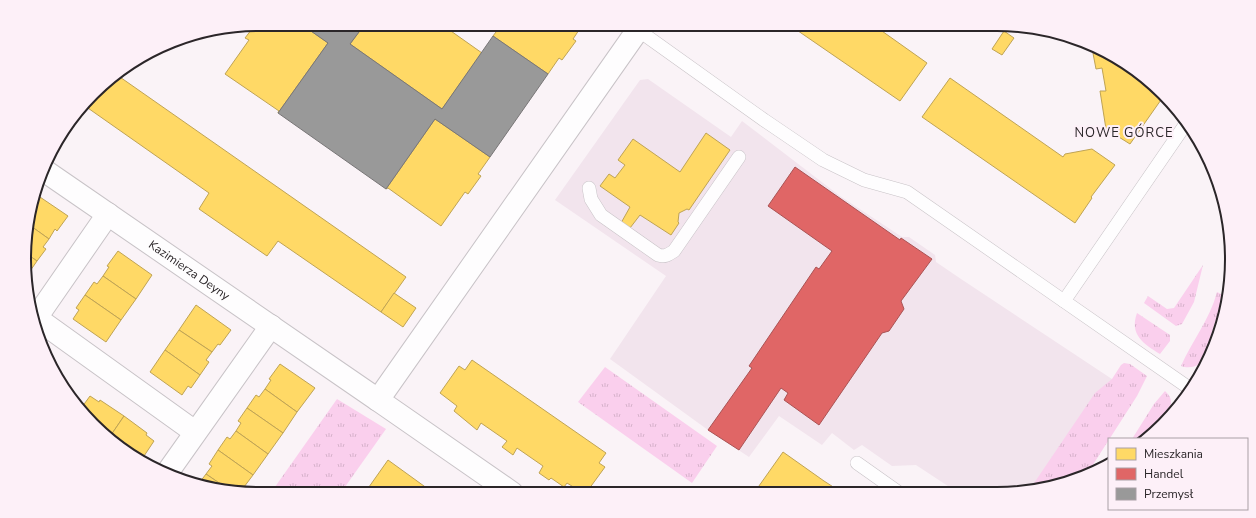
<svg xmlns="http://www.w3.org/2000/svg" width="1256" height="518" font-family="'Nunito Sans',sans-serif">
<defs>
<pattern id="grass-tufts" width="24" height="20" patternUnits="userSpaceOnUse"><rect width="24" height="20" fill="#facfed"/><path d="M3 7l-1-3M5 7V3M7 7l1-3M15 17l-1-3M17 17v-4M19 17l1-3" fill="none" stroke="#d6b2cb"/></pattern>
</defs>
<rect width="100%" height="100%" fill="#faf3f7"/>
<path fill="#f2e4ed" d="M648,79l83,58 11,-16 98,75 62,41h7l26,18 1,7 25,17 163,108 -65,95 -31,10h-71l-41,-27 -24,1 -30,-21 -8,5 -22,-17 -10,12 -43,-29 -30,41 -41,-27 -98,-71 56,-83 -111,-76 85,-120z"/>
<g fill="url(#grass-tufts)">
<path d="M1203,265l-9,37 -12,22 -6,2 -32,-23 4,-7 19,13 7,-1z"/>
<path d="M1217,292l8,4c-2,9 -7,17 -10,26 -4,11 -8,35 -16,42 -5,4 -13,4 -18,2 11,-25 29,-47 36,-74z"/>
<path d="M1137,313l33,22v6l-10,13c-16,-10 -31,-19 -23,-41z"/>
<path d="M1124,363l6,1 17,12 -10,20 -50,78 -59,18 67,-99 17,-14 9,-14z"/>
<path d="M605,367l112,79 -25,37 -114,-81z"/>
<path d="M1165,391c3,3 6,6 6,11 1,9 -14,33 -23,37 -5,1 -12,0 -16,0l22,-35z"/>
<path d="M337,399l49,30 -46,65h-70z"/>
</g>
<g fill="#ffd966" stroke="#bfa354">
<path d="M259,24h42l27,19 -50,70 1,-2 -54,-37 24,-34 -4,-2 10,-13z"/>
<path d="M365,24h76l41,29 -40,56 -92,-65z"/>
<path d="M502,24h81l-10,15 3,2 -14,19 -3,-2 -11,16 -55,-38z"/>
<path d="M788,24h84l55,39 -27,38z"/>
<path d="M1004,31l10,7 -12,17 -10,-6z"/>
<path d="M1092,48l60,34 11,15 -33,47 -24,-15 -6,-38h6l-4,-23 -6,1z"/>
<path d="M117,75l289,202 -25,35 -103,-71 -11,15 -68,-47 10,-16 -124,-87 19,-24z"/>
<path d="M950,78l113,79 2,-3 27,-5 23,16 -24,32 1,1 -17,25 -153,-106z"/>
<path d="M435,119l55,38 -12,17 3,2 -13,18 -3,-2 -24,34 -53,-38 -2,1z"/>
<path d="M706,133l24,17 -41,60 -2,-1 -8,4 -1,9 1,1 -8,12 -31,-20 -10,13 -9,-5 9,-16 -30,-21 9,-12 6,4 10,-13 -7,-5 15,-21 47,33z"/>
<path d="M37,195l31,21 -11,15 -2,-2 -6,10 -21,-15z"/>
<path d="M28,224l21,15 -6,8 3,2 -9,12 -10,-7 -1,-26z"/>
<path d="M118,251l34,24 -16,24 -33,-23 6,-9 -2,-1z"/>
<path d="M27,254l10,7 -9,13h-1z"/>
<path d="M103,276l33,23 -15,21 -36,-25 9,-13 3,2z"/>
<path d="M394,293l22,15 -13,19 -22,-15z"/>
<path d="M85,295l36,25 -15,22 -33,-23 6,-9 -3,-2z"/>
<path d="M196,305l35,25 -11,15 -2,-1 -6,8 -33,-22z"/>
<path d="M179,330l33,22 -6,8 3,2 -9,13 -35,-25z"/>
<path d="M165,350l35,25 -9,13 -3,-2 -6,9 -32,-23z"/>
<path d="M472,360l134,93 -7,10 6,4 -19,26h-3l-16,-10 -3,4 -13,-9 -2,2 -10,-7 4,-7 -26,-18 -4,7 -11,-8 5,-6 -26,-18 -4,7 -23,-19 3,-5 -17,-13 19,-27 6,4z"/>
<path d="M280,364l35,24 -18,24 -32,-23 6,-9 -2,-1z"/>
<path d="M265,389l32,23 -14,21 -36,-25 9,-13 3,2z"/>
<path d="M90,396l9,6 1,-2 24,16 -15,22 -27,-31z"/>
<path d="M247,408l36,25 -15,21 -32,-23 5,-8 -3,-2z"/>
<path d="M124,416l23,17 -1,2 8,6 -12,18 -26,-14 -7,-7z"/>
<path d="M236,431l32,23 -15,21 -35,-25 9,-13 3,2z"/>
<path d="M218,450l35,25 -12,16 -13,-2 -22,-15 6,-8 -3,-2z"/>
<path d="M783,452l41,29 17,11 -87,1z"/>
<path d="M388,460l47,34h-71z"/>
<path d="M206,474l22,15 -33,-6 2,-3 3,2z"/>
</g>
<path fill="#e06666" stroke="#aa5354" d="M795,167l105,73 1,-2 31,21 -31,42 3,8 -15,22 -7,2 -63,92 -35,-25 4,-7 -7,-5 -42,62 -31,-20 44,-62 -3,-2 67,-99 3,2 13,-18 -64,-45z"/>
<path fill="#999" stroke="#787677" d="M301,24h64l-15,20 92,65 51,-73 55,38 -58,83 -55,-38 -49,70 -108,-76 50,-70z"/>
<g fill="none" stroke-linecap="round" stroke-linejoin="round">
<defs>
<g id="lane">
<path d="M638,30l126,90 59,40 41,20 43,12 285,198"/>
<path d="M589,188l2,11 10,16 57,40c7,2 10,0 16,-4l65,-94"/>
<path d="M1064,301l121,-176"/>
<path d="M857,463l41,29"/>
</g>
<g id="street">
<path id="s1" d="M45,171l333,229"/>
<path d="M32,315l163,117"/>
<path d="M36,318l72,-104"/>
<path d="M167,473l104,-147"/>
<path d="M512,493l-134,-93 264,-376"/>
</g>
</defs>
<use href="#lane" stroke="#c8c3c7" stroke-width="14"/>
<use href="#street" stroke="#c8c3c7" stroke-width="24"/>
<use href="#lane" stroke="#fefdfe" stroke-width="13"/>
<use href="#street" stroke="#fefdfe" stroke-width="22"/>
</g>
<g text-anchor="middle" stroke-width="4" stroke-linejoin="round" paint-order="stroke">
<g font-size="12" fill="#2b2629" stroke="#fdf0f8">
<text dy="4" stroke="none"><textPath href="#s1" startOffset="175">Kazimierza Deyny</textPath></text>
</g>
<g font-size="13" letter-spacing="1" fill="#2b2629" stroke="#fdf0f8">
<text x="1124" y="137">NOWE GÓRCE</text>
</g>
</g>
<path d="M0 0H1256V518H0ZM259 31H997A228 228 0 0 1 1225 259V259A228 228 0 0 1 997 487H259A228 228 0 0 1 31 259V259A228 228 0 0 1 259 31Z" fill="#fdf0f8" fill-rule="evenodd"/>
<path fill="none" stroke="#2b2629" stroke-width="2" d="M259 31H997A228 228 0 0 1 1225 259V259A228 228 0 0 1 997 487H259A228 228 0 0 1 31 259V259A228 228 0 0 1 259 31Z"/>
<rect x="1108" y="438" width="140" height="72" fill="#fdf0f8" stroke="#a99fa5"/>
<rect x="1116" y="448" width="20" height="12" fill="#ffd966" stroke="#a99fa5"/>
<text x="1144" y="458" font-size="12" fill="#2b2629">Mieszkania</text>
<rect x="1116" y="468" width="20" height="12" fill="#e06666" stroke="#a99fa5"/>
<text x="1144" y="478" font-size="12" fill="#2b2629">Handel</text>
<rect x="1116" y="488" width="20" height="12" fill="#999999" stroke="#a99fa5"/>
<text x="1144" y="498" font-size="12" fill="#2b2629">Przemysł</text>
</svg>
